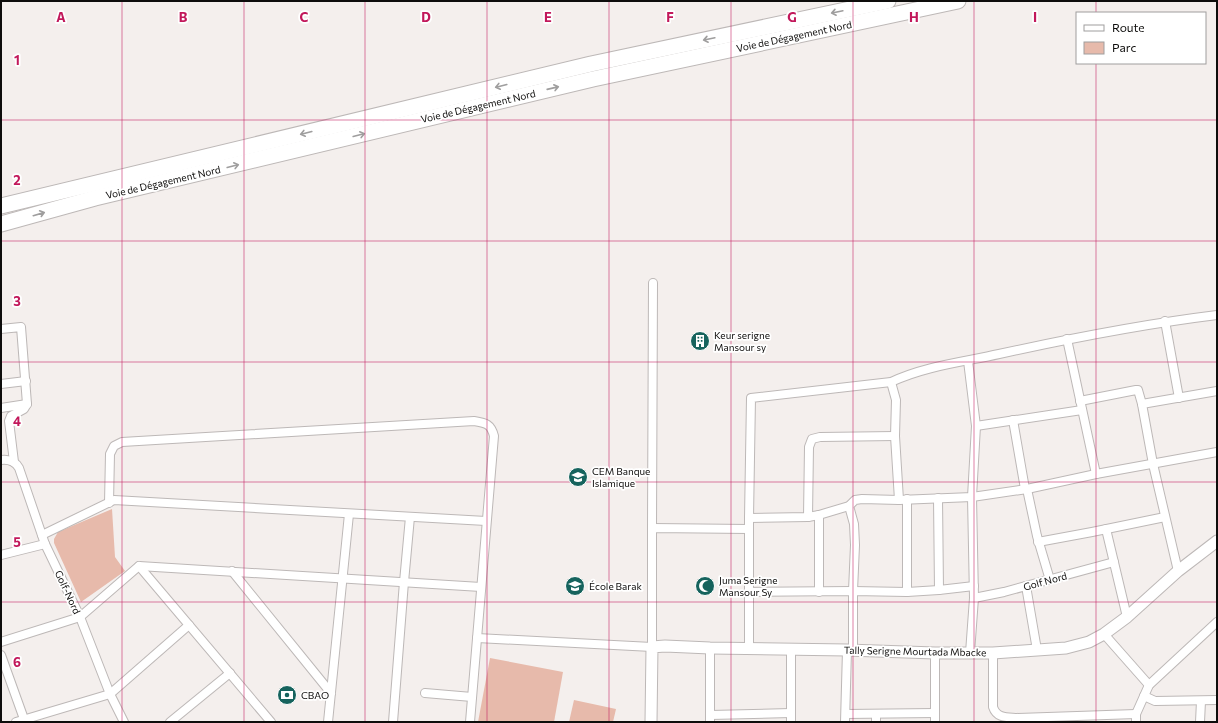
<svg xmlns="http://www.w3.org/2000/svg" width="1218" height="723" font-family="Commissioner,sans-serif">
<rect width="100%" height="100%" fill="#f4efed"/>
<g fill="#e7baab">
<path d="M112,509l3,48 10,14 -44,31 -27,-59v-4l4,-7z"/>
<path d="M490,658l73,14 -9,50h-76z"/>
<path d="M574,700l42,9 -3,13h-44z"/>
</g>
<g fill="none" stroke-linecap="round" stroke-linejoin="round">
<defs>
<g id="street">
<path d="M1165,321l14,77"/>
<path d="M1,329l20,-2 6,77 -3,5 -13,7 -2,5 5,41"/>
<path d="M1067,339l29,135"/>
<path d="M968,361l8,65 -4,71 2,101 -4,55"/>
<path d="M891,382l5,18 -1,36 4,64"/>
<path d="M1,384l25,-3"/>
<path d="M1080,401l56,-11h2l4,14 11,60 25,107"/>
<path d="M1142,404l75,-13"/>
<path d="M1,408l26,-4"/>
<path d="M1013,420l12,69"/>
<path d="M976,426l106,-16"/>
<path d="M1,460c8,-1 14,1 18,8l26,76 35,73 30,77 14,28"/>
<path d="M1027,489l10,47 13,44"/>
<path d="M938,498l1,92"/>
<path d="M907,499v93"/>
<path d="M109,503l1,-49 4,-8 8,-4 352,-21c12,2 17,3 20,15l-24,286"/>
<path d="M849,506l5,18 1,21 -2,46v60"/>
<path d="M808,517l1,-70 3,-8 8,-2 75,-1"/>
<path d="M749,518l59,-1 11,-2 30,-9 6,-6 7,-1 37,1 73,-3 55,-8 69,-15 121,-22"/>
<path d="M652,528l1,-245"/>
<path d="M1106,529l21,88"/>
<path d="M42,535l72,-35 372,21"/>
<path d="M1038,542l54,-10 73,-15"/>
<path d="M1,555l44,-11"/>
<path d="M139,566l132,156"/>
<path d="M232,571l99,122"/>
<path d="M1026,586l11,64"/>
<path d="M748,592l105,-1 54,1 32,-2 35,-4"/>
<path d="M819,592v-77"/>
<path d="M974,598l30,-6 110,-30"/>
<path d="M1104,634l45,51"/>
<path d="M477,638l175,9v-119l97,1"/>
<path d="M1,642l79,-25 59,-51 342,21"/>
<path d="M749,648v-130l2,-120 140,-16c34,-16 72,-20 108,-28 73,-16 145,-30 218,-39"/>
<path d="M791,649v73"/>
<path d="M993,653v54c4,12 15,10 25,11l118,-4"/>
<path d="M1,655l23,64"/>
<path d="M425,693l47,4"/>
<path d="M1144,696l11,5 62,-1"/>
<path d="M846,714l89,-1"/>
<path d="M710,715l81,-2"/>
<path d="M16,722l94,-28 79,-69"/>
<path d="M170,722l60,-49"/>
<path d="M328,722l21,-208"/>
<path d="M393,722l11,-140 6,-65"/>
<path d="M710,722v-74"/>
<path d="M845,722l2,-72"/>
<path d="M876,722v-8"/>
<path d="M935,722v-69"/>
<path d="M1136,722v-8l13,-29 68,-63"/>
<path d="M1200,722l1,-21"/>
</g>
<path id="secondary" d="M651,722l1,-75 13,-1 45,2 137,2 88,3h58l73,-5 23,-6 15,-8 23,-17 51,-46 39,-30"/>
<g id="highway">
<path d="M1,206l590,-142 297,-63"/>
<path d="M1,224l94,-26 498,-119 365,-78"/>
</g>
</defs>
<use href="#street" stroke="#bdb8b7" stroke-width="10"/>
<use href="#secondary" stroke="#bdb8b7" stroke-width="13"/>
<use href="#highway" stroke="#bdb8b7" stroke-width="17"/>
<use href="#street" stroke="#fff" stroke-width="8"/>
<use href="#secondary" stroke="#fff" stroke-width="11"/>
<use href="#highway" stroke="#fff" stroke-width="15"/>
</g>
<defs><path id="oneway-shaft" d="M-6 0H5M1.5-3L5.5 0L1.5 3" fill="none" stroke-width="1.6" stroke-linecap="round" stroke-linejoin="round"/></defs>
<g stroke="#9f9e9e">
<use href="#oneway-shaft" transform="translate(837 12) rotate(168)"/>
<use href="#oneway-shaft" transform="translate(709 39) rotate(168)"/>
<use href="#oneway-shaft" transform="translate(501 86) rotate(166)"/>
<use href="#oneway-shaft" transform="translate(553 88) rotate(-13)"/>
<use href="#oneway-shaft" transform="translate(306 133) rotate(166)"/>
<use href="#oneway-shaft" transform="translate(359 135) rotate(-14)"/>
<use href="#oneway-shaft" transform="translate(233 166) rotate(-14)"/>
<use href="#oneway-shaft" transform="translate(39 214) rotate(-16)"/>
</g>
<path fill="none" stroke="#c2185b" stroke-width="1" stroke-opacity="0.55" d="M122,1v721M244,1v721M365,1v721M487,1v721M609,1v721M731,1v721M853,1v721M974,1v721M1096,1v12M1096,63v659M1,120h1216M1,241h1216M1,362h1216M1,482h1216M1,602h1216"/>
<defs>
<symbol id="building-disc" viewBox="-11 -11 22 22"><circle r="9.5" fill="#16635d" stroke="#fff"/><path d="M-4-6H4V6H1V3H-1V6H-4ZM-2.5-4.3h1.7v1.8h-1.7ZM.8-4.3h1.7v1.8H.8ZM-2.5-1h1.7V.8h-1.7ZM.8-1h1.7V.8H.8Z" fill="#fff"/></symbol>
<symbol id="school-disc" viewBox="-11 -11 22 22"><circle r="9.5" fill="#16635d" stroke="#fff"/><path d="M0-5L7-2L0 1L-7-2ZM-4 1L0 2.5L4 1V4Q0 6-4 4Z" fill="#fff"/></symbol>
<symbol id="mosque-disc" viewBox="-11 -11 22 22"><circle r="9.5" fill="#16635d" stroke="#fff"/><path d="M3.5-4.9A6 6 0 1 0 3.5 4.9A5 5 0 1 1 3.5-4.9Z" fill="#fff"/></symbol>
<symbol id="bank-disc" viewBox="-11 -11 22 22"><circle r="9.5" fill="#16635d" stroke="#fff"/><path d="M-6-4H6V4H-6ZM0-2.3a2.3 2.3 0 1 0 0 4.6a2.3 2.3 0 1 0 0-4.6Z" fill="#fff"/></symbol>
</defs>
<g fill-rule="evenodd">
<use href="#building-disc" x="689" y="330" width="22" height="22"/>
<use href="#school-disc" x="567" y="466" width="22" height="22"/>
<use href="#school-disc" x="564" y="575" width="22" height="22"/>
<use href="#mosque-disc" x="694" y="575" width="22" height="22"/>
<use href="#bank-disc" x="276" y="684" width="22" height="22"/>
</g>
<g text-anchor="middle" stroke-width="3.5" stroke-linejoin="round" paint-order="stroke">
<g font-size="10" fill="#0e0d0c" stroke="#fff">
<text transform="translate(794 36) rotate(-12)" y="4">Voie de Dégagement Nord</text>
<text transform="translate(478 106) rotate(-13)" y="4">Voie de Dégagement Nord</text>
<text transform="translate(163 182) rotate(-13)" y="4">Voie de Dégagement Nord</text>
<text transform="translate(1045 581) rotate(-15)" y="4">Golf Nord</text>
<text transform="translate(68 592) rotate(65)" y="4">Golf-Nord</text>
<text transform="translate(915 651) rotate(1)" y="4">Tally Serigne Mourtada Mbacke</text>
</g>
<g font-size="10" fill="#0e0d0c" stroke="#fff" text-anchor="start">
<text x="714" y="339">Keur serigne<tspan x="714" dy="12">Mansour sy</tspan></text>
<text x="592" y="475">CEM Banque<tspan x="592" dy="12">Islamique</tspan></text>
<text x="719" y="584">Juma Serigne<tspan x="719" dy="12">Mansour Sy</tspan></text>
<text x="589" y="590">École Barak</text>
<text x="301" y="699">CBAO</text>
</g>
</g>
<g font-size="13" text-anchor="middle" font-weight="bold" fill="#c2185b" stroke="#fff" stroke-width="3.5" stroke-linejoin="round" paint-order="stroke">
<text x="61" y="22">A</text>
<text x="183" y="22">B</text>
<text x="304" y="22">C</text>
<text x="426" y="22">D</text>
<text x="548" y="22">E</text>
<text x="670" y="22">F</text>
<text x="792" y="22">G</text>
<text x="914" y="22">H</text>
<text x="1035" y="22">I</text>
<text x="17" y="65">1</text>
<text x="17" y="185">2</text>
<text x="17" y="306">3</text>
<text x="17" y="426">4</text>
<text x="17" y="547">5</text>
<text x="17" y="667">6</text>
</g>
<rect width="1218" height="723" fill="none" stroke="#0e0d0c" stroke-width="4"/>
<rect x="1076" y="12" width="130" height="52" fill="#ffffff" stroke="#9f9e9e"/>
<rect x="1084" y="25" width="20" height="6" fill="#ffffff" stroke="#9f9e9e"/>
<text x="1112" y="32" font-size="12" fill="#0e0d0c">Route</text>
<rect x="1084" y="42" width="20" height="12" fill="#e7baab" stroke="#9f9e9e"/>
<text x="1112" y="52" font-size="12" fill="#0e0d0c">Parc</text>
</svg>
